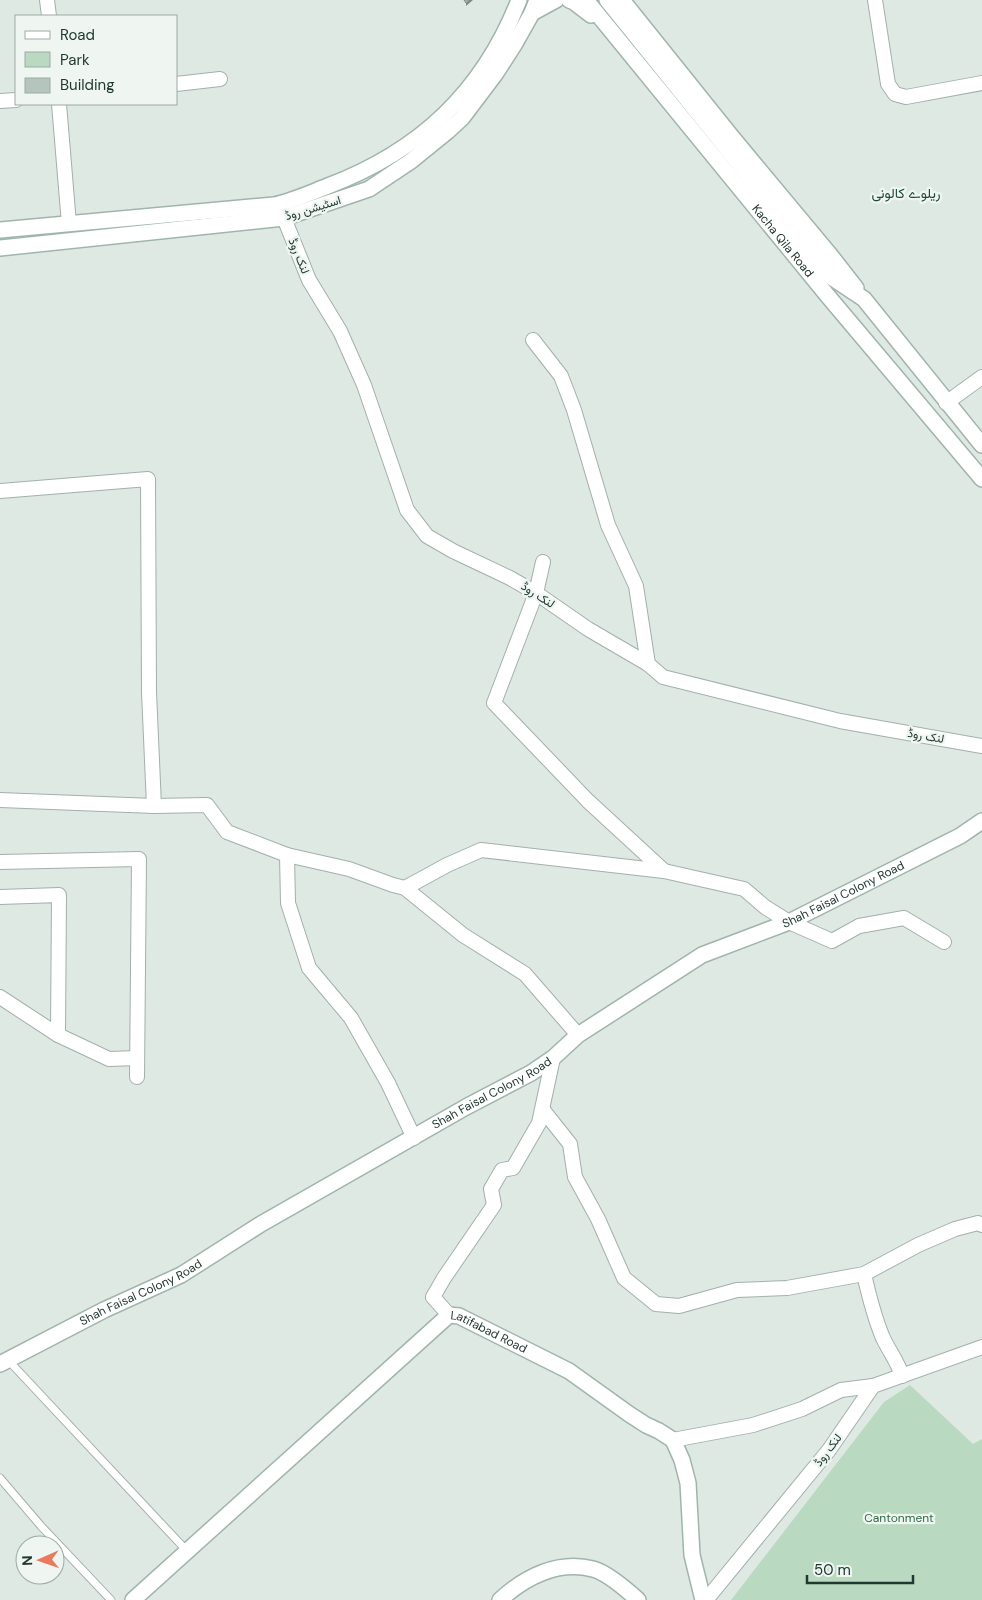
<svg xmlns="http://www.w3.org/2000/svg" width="982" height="1600" font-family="'DM Sans',Vazirmatn,sans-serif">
<rect width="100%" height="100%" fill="#dfe9e4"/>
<path fill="#b9dac0" d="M910,1385l63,59 9,-5v161h-251l153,-198z"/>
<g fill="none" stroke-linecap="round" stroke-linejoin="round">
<defs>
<g id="lane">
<path d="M8,1360l179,191"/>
<path d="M0,1478l41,48 70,74"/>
</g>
<g id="street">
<path d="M47,0l2,16"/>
<path d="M875,0l13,84 7,10 11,3 76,-14"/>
<path d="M176,84l44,-5"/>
<path d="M0,101l16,-1"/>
<path d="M59,104l10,120"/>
<path d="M284,218l25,62 31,51 24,54 43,125 20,26 26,15 57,27 26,15 52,36 60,35 15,13 177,44 142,25"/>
<path d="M533,340l28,36 13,34 34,115 28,61 12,78"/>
<path d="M946,403l36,-26"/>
<path d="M0,491l148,-12 1,213 5,114 53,-1 20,27 60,23 1,48 21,65 42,50 37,65 26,55"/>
<path d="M543,562l-7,31 -42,110 94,98 76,70"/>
<path d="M0,800l154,6"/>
<path d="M287,855l62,14 44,16 12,3 58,47 62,39 53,61"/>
<path d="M0,862l139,-3 -2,218"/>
<path d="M405,888l42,-23 34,-15 183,21 80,18 21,18 24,15 43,19 27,-15 45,-8 40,24"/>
<path d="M0,897l59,-2 -1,140 51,24 28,-1"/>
<path d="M0,997l58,38"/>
<path d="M543,1110l27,34 5,33 23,42 26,59 32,26 23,2 58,-16 50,-2 77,-14 54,-29 37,-16 23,-6 4,2"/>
<path d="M864,1274c5,22 10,43 19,64 6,13 15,24 19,38"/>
<path d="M449,1315l-16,-18 11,-19 50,-73 -3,-16 11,-19 11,-2 26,-45 14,-65"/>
<path d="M673,1440l80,-15 49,-16 39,-19 32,-4"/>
<path d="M706,1600l123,-150 44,-64 109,-39"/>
</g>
<g id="secondary">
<path d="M569,0l5,2 17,13"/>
<path id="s1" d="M586,0l241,295 155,184"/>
<path d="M607,0l211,262 13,15 33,22 118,146"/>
<path d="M622,0l109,136 100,120 25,32"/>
<path d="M532,13l24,-13"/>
<path d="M0,230l274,-25c19,-4 36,-12 54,-19 92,-35 155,-94 191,-186"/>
<path d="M0,248l284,-30 85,-29 42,-28 37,-30 14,-13 34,-45 18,-28 18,-32 5,-13"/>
<path id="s2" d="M0,1364l104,-54 77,-35 80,-51 205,-117 65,-34 22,-15 25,-23 124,-80 87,-33 171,-86 22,-15"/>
<path id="s3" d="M133,1600l316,-285 10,1 110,55 60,43 17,11 13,6 14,9 9,20 6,23 4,72 11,45"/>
<path d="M500,1600c25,-23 58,-40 93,-31 15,4 34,21 45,31"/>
</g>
</defs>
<use href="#lane" stroke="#a2b0ab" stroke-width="9"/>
<use href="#street" stroke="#a2b0ab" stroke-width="16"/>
<use href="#secondary" stroke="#9fb5ac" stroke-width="18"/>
<use href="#lane" stroke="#fff" stroke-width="7"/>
<use href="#street" stroke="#fff" stroke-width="14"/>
<use href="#secondary" stroke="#fff" stroke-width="15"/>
</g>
<path fill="#7f8984" d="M470,0h3l-7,6v-3z"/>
<path fill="#b5c4bd" stroke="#7f8984" d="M464,0h6l-4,3z"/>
<g text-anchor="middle" stroke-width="4.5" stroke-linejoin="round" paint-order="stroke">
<g font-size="12" fill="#213831" stroke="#eff6f2">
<text transform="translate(313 208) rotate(-17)" y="4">اسٹیشن روڈ</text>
<text dy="4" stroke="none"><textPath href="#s1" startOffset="311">Kacha Qila Road</textPath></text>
<text transform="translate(299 256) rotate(68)" y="4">لنک روڈ</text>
<text transform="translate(538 595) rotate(33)" y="4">لنک روڈ</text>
<text transform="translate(926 736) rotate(10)" y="4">لنک روڈ</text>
<text dy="4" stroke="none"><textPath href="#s2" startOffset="968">Shah Faisal Colony Road</textPath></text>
<text dy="4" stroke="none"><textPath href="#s2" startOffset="562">Shah Faisal Colony Road</textPath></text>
<text dy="4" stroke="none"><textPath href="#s2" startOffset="158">Shah Faisal Colony Road</textPath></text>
<text dy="4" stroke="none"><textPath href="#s3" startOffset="469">Latifabad Road</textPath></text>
<text transform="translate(828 1450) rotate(-53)" y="4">لنک روڈ</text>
</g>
<g font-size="12" fill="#2d6d44" stroke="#eff6f2">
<text x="899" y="1522">Cantonment</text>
</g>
<g font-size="14" fill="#1e493d" stroke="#eff6f2">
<text x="906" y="198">ریلوے کالونی</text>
</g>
</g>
<rect x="15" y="15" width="162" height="90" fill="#eff6f2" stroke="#9daaa5"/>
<rect x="25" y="31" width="25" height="8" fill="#ffffff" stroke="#9daaa5"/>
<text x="60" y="40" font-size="15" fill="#213831">Road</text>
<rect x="25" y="52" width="25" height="15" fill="#b9dac0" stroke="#9daaa5"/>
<text x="60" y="65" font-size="15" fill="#213831">Park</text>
<rect x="25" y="78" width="25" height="15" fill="#b5c4bd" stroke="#9daaa5"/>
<text x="60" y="90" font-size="15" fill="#213831">Building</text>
<g transform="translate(40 1560) rotate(268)"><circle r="24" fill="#eff6f2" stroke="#9daaa5"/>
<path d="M0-4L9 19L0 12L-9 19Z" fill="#eb795c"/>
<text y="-8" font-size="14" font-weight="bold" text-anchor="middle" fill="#213831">N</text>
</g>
<path d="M807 1575v8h106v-8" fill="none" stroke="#213831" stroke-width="2.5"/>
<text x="814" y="1575" font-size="15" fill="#213831" stroke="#eff6f2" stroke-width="4" paint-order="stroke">50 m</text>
</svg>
